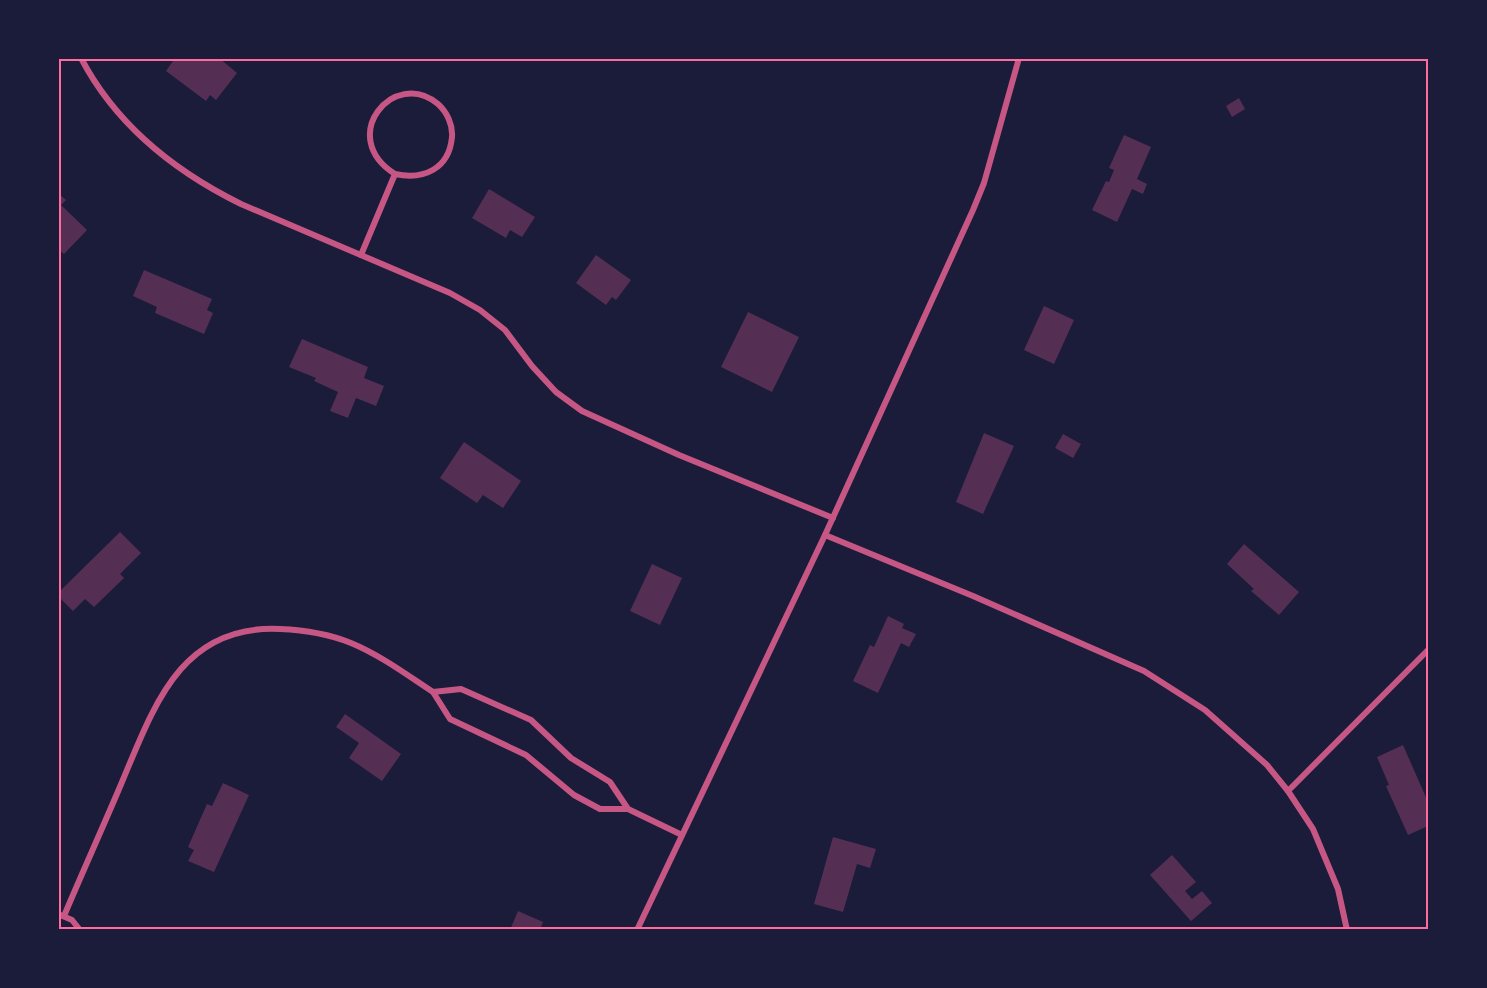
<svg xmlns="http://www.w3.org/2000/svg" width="1487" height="988" font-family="'IBM Plex Serif',serif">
<rect width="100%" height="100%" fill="#1b1b3a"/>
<g fill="#542f53">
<path d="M175,58h44l18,15 -21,27 -6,-5 -4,6 -40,-30z"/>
<path d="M1239,98l6,11 -13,8 -6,-11z"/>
<path d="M1124,135l27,12 -14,32 10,5 -4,10 -11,-5 -15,33 -25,-12 14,-29 3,1 5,-12 -5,-2z"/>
<path d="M489,189l46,28 -13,20 -12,-7 -4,8 -34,-20z"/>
<path d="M58,193l8,7 -5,5 26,25 -23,24 -6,-5z"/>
<path d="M596,255l35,25 -15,20 -4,-3 -6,8 -30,-22z"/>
<path d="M144,270l68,29 -5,11 6,3 -9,21 -49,-21 2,-6 -24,-11z"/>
<path d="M1044,306l30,14 -20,44 -30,-14z"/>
<path d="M748,312l51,25 -27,55 -51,-25z"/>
<path d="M302,339l66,28 -4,11 20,8 -8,20 -20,-8 -8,20 -18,-7 8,-19 -24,-11 2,-3 -27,-11z"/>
<path d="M984,433l30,13 -31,68 -27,-12z"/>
<path d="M1063,434l18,10 -8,14 -18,-10z"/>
<path d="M464,442l57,39 -18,27 -20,-13 -6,8 -37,-25z"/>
<path d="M120,532l21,21 -21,21 4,4 -30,29 -9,-8 -12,12 -15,-15v-3z"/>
<path d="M1244,544l55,48 -20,23 -28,-24 3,-2 -27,-25z"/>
<path d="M652,564l30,14 -22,47 -30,-14z"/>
<path d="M888,616l16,8 -2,4 14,6 -7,13 -8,-4 -23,50 -25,-12 17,-36 4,2z"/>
<path d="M345,714l56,40 -19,27 -33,-23 10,-15 -23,-16z"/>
<path d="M1403,745l25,57v24l-20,9 -22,-49 3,-1 -12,-28z"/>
<path d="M223,783l26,12 -35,77 -26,-11 6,-11 -6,-3 19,-43 5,2z"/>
<path d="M833,837l43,12 -6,19 -13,-4 -14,48 -29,-8z"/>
<path d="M1172,855l24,27 -11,9 7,8 10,-8 10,12 -21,18 -41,-46z"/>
<path d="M518,911l25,11 -3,8h-30z"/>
</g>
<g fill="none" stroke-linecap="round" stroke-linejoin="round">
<g stroke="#c65784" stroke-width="6">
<path d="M81,58c35,67 93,113 160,146l209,89 30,17 25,20 27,36 24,26 26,19 97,44 154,63"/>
<path d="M361,255l34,-81c-59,-37 -1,-107 43,-70 9,8 15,21 14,33 -3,32 -28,43 -57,37"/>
<path d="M825,535l148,61 171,75 61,39 62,55 21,26 25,38 25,60 9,41"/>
<path d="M1288,791l140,-141"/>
<path d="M628,809l-18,-27 -39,-24 -40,-38 -70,-31 -28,3 17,27 76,36 48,40 26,14h28l54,26"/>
<path d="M58,914l14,6 8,10"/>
<path d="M64,916c19,-45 39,-89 58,-134 32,-76 59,-158 158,-153 25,1 49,5 71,14 29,12 56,32 82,49"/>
<path d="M637,930l188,-395 148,-325 11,-27 35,-125"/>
</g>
</g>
<rect width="1487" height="988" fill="none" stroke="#1b1b3a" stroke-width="120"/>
<rect x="60" y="60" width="1367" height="868" fill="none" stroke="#ff6b9d" stroke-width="2"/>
</svg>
